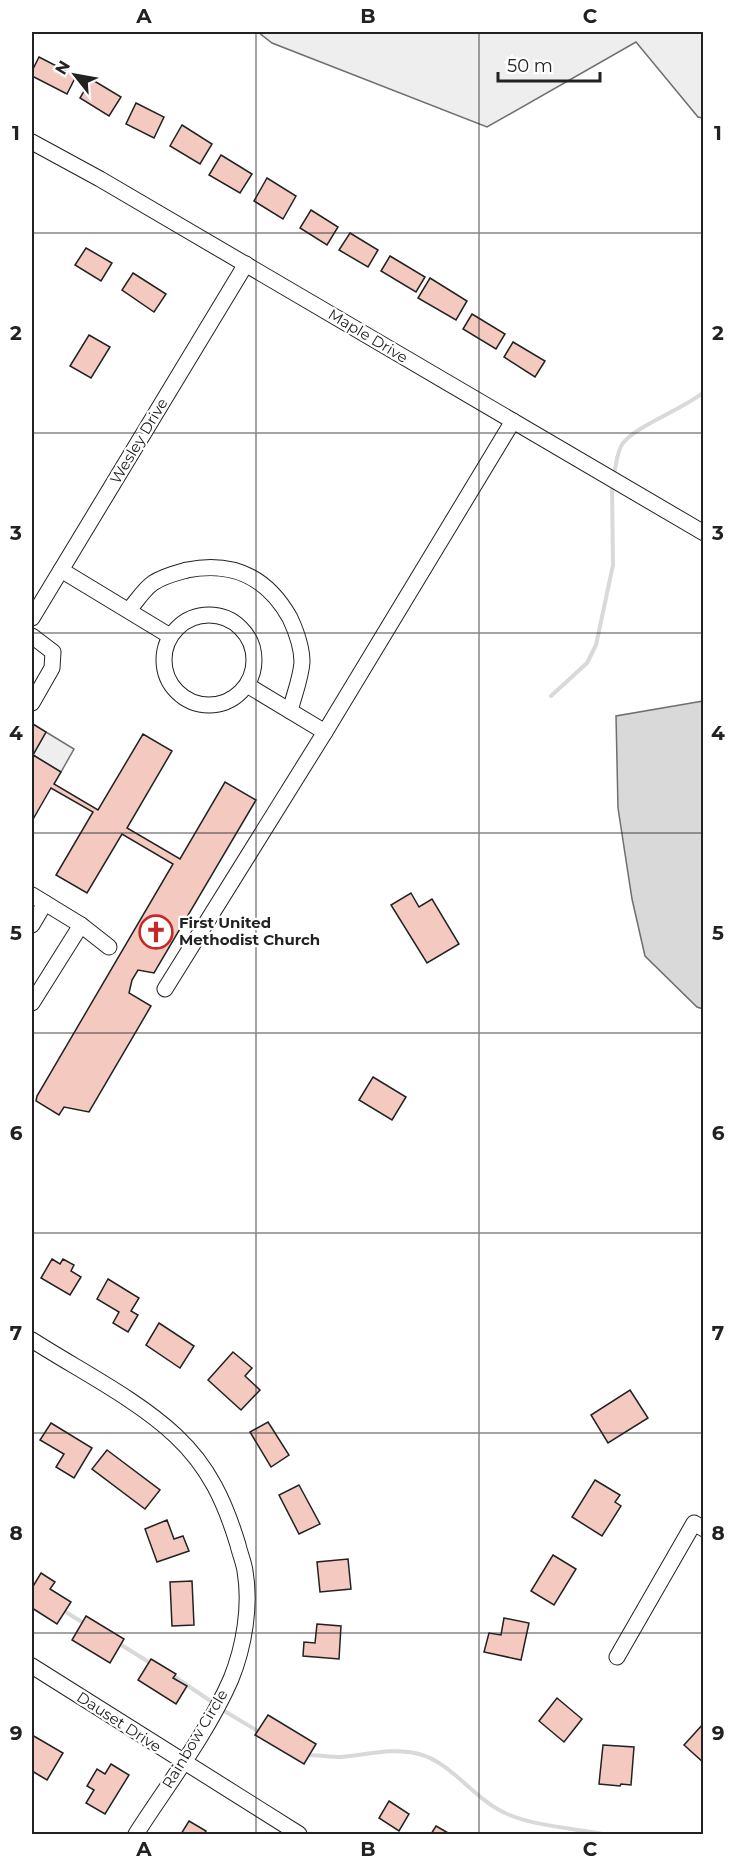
<svg xmlns="http://www.w3.org/2000/svg" width="735" height="1866" font-family="Montserrat,sans-serif">
<rect width="100%" height="100%" fill="#fff"/>
<g fill="#eee" stroke="#6f6f6f" stroke-width="1.5">
<path d="M258,32h445v86l-5,-1 -62,-75 -149,85 -215,-84z"/>
<path d="M46,732l28,17 -13,23 -28,-17z"/>
</g>
<path fill="#d9d9d9" stroke="#6f6f6f" stroke-width="1.5" d="M703,701h1l-1,308 -6,-2 -52,-51 -13,-57 -14,-91 -2,-92z"/>
<g fill="none" stroke-linecap="round" stroke-linejoin="round">
<g stroke="#d9d9d9" stroke-width="4">
<path d="M614,475c2,-9 3,-25 9,-32 16,-19 59,-33 81,-51"/>
<path d="M551,696l36,-33 9,-18 17,-80 -1,-80"/>
<path d="M61,1609l24,15"/>
<path d="M118,1643l34,21"/>
<path d="M172,1675l43,29"/>
<path d="M221,1709l40,24"/>
<path d="M305,1755c12,0 25,2 36,2 26,-2 52,-10 78,-3 32,8 55,45 86,59 28,13 67,15 98,21"/>
</g>
</g>
<g fill="#f3c9c0" stroke="#222" stroke-width="1.5">
<path d="M39,57l37,19 -9,18 -35,-18v-5z"/>
<path d="M91,79l30,18 -12,19 -29,-18z"/>
<path d="M136,103l28,14 -10,21 -28,-14z"/>
<path d="M182,125l30,19 -12,20 -30,-18z"/>
<path d="M221,155l31,19 -12,19 -31,-18z"/>
<path d="M267,178l29,18 -13,23 -29,-18z"/>
<path d="M311,210l27,17 -11,18 -27,-17z"/>
<path d="M350,233l28,17 -10,17 -29,-17z"/>
<path d="M86,248l26,15 -11,18 -26,-16z"/>
<path d="M390,256l35,21 -9,15 -35,-21z"/>
<path d="M133,273l33,21 -12,18 -32,-22z"/>
<path d="M430,278l37,23 -11,19 -38,-22z"/>
<path d="M472,314l33,20 -9,15 -33,-20z"/>
<path d="M89,335l21,12 -19,31 -21,-12z"/>
<path d="M513,342l32,19 -10,16 -31,-20z"/>
<path d="M33,724l13,8 -13,23 28,17 -7,12 44,26 45,-76 29,17 -45,77 53,31 45,-77 31,18 -102,173 -16,-3 -6,10 -3,13 22,13 -62,106 -25,-5 -5,8 -23,-14 1,-5 136,-232 -51,-30 -35,59 -31,-18 37,-63 -42,-24 -19,33z"/>
<path d="M411,893l8,14 13,-8 27,45 -32,19 -36,-58z"/>
<path d="M373,1077l33,20 -14,23 -33,-20z"/>
<path d="M52,1259l8,5 3,-5 11,6 -3,6 10,6 -11,18 -29,-17z"/>
<path d="M108,1279l31,19 -8,13 7,4 -10,17 -15,-9 6,-11 -22,-13z"/>
<path d="M159,1323l35,23 -14,22 -34,-23z"/>
<path d="M233,1352l19,16 -7,8 15,14 -19,20 -33,-30z"/>
<path d="M630,1390l18,28 -40,25 -17,-28z"/>
<path d="M268,1422l21,33 -18,12 -21,-35z"/>
<path d="M51,1423l41,25 -18,30 -18,-11 8,-13 -24,-14z"/>
<path d="M107,1450l53,40 -15,19 -53,-40z"/>
<path d="M595,1480l25,15 -5,7 6,4 -19,30 -30,-19z"/>
<path d="M299,1485l21,39 -21,10 -20,-39z"/>
<path d="M167,1520l7,19 9,-3 6,15 -32,11 -12,-33z"/>
<path d="M553,1555l23,14 -22,36 -23,-14z"/>
<path d="M348,1559l3,30 -31,3 -3,-30z"/>
<path d="M41,1573l14,9 -5,7 21,13 -14,22 -25,-16v-20z"/>
<path d="M192,1581l2,44 -22,1 -2,-44z"/>
<path d="M86,1616l38,23 -14,24 -38,-23z"/>
<path d="M504,1618l25,5 -8,37 -37,-8 5,-19 12,2z"/>
<path d="M317,1624l24,2 -2,33 -36,-3 1,-14 11,1z"/>
<path d="M151,1659l25,15 -3,4 14,8 -11,18 -38,-24z"/>
<path d="M557,1698l25,21 -18,23 -25,-21z"/>
<path d="M268,1715l48,29 -12,20 -49,-29z"/>
<path d="M704,1723v40l-20,-18z"/>
<path d="M32,1735l31,18 -16,27 -15,-9z"/>
<path d="M603,1745l31,2 -3,38 -10,-1 -1,2 -21,-2z"/>
<path d="M111,1764l18,11 -24,39 -19,-11 8,-13 -7,-4 10,-17 8,5z"/>
<path d="M389,1801l20,13 -10,17 -20,-13z"/>
<path d="M189,1821l17,10 -2,3h-23z"/>
<path d="M436,1826l14,8h-19z"/>
</g>
<g fill="none" stroke-linecap="round" stroke-linejoin="round">
<defs>
<g id="minor">
<path d="M32,142l68,37 604,354"/>
<path d="M61,570l109,66"/>
<path d="M129,610c7,-8 15,-21 24,-27 10,-7 23,-10 34,-13 46,-9 80,7 103,48 6,13 12,30 12,44 -1,16 -8,33 -12,49"/>
<circle cx="209" cy="660" r="45"/>
<path d="M32,618l214,-354"/>
<path d="M32,636l21,16 -1,16 -20,35"/>
<path d="M247,685l78,47 188,-311"/>
<path d="M32,895l49,30 28,22"/>
<path d="M32,925l13,-22"/>
<path d="M165,989l160,-257"/>
<path d="M32,1003l49,-78"/>
<path d="M32,1340c45,29 105,59 144,96 33,31 49,66 62,109 2,9 6,18 7,26 6,35 -1,76 -14,108 -24,55 -63,105 -95,155"/>
<path d="M617,1657l77,-134 10,6"/>
<path d="M32,1666l267,168"/>
</g>
</defs>
<use href="#minor" stroke="#222" stroke-width="17"/>
<use href="#minor" stroke="#fff" stroke-width="15"/>
</g>
<path fill="none" stroke="#222" stroke-width="1.5" stroke-opacity="0.55" d="M256,32v1802M479,32v1802M32,233h672M32,433h672M32,633h672M32,833h672M32,1033h672M32,1233h672M32,1433h672M32,1633h672"/>
<defs>
<symbol id="church-ring" viewBox="-11 -11 22 22"><circle r="9.5" fill="#fff" stroke="#c62828" stroke-width="1.5"/><path d="M-1.2-6h2.4v3.5h3.3v2.4h-3.3V6h-2.4V-.1h-3.3v-2.4h3.3Z" fill="#c62828"/></symbol>
</defs>
<g fill-rule="evenodd">
<use href="#church-ring" x="137" y="913" width="38" height="38"/>
</g>
<g text-anchor="middle" stroke-width="4.5" stroke-linejoin="round" paint-order="stroke">
<g font-size="15" fill="#222" stroke="#fff">
<text transform="translate(368 336) rotate(31)" y="5">Maple Drive</text>
<text transform="translate(139 441) rotate(-59)" y="5">Wesley Drive</text>
<text transform="translate(119 1722) rotate(33)" y="5">Dauset Drive</text>
<text transform="translate(195 1739) rotate(-59)" y="5">Rainbow Circle</text>
</g>
<g font-size="15" font-weight="bold" fill="#222" stroke="#fff" text-anchor="start">
<text x="179" y="928">First United<tspan x="179" dy="17">Methodist Church</tspan></text>
</g>
</g>
<rect width="735" height="1866" fill="none" stroke="#ffffff" stroke-width="66"/>
<g transform="translate(75 75) rotate(301)" stroke="#ffffff" stroke-width="4.5" paint-order="stroke">
<path d="M0-4.5L10 22L0 15L-10 22Z" fill="#222222"/>
<text y="-9" font-size="16" font-weight="bold" text-anchor="middle" fill="#222222">N</text>
</g>
<path d="M498 72v9h102v-9" fill="none" stroke="#222222" stroke-width="3"/>
<text x="507" y="72" font-size="18" fill="#222222" stroke="#ffffff" stroke-width="4.5" paint-order="stroke">50 m</text>
<rect x="33" y="33" width="669" height="1800" fill="none" stroke="#222" stroke-width="2"/>
<g font-size="20" text-anchor="middle" font-weight="bold" fill="#222">
<text x="144" y="23">A</text>
<text x="368" y="23">B</text>
<text x="590" y="23">C</text>
<text x="16" y="140">1</text>
<text x="718" y="140">1</text>
<text x="16" y="340">2</text>
<text x="718" y="340">2</text>
<text x="16" y="540">3</text>
<text x="718" y="540">3</text>
<text x="16" y="740">4</text>
<text x="718" y="740">4</text>
<text x="16" y="940">5</text>
<text x="718" y="940">5</text>
<text x="16" y="1140">6</text>
<text x="718" y="1140">6</text>
<text x="16" y="1340">7</text>
<text x="718" y="1340">7</text>
<text x="16" y="1540">8</text>
<text x="718" y="1540">8</text>
<text x="16" y="1740">9</text>
<text x="718" y="1740">9</text>
<text x="144" y="1856">A</text>
<text x="368" y="1856">B</text>
<text x="590" y="1856">C</text>
</g>
</svg>
